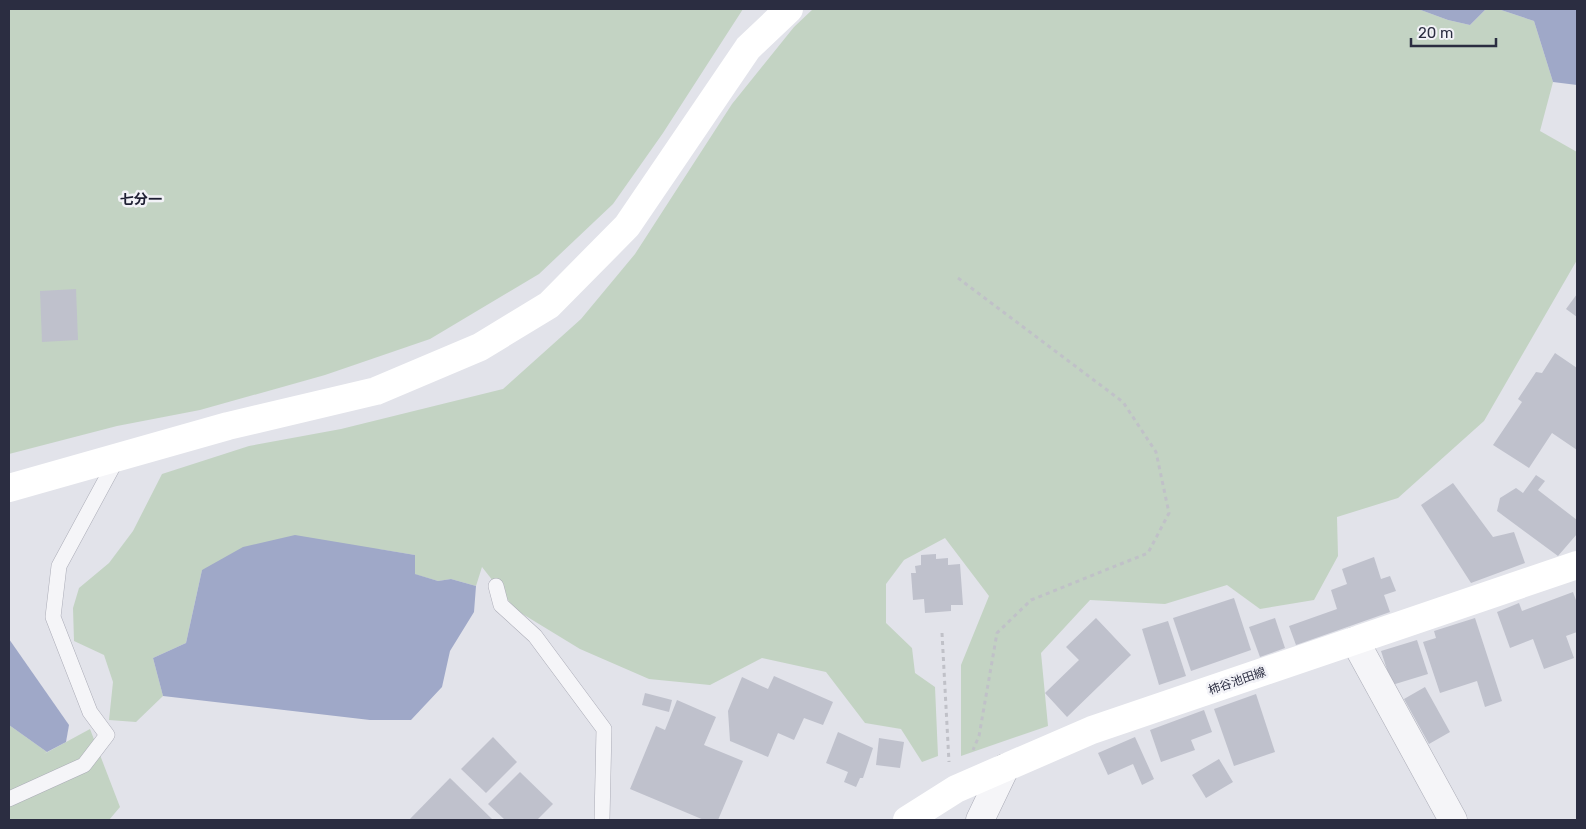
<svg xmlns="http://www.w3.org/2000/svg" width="1586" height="829" font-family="Rubik,'Noto Sans JP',sans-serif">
<rect width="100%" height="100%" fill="#e2e3ea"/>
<g fill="#c3d3c3">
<path d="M9,9h734l-80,124 -50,71 -74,70 -109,65 -105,36 -125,35 -83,16 -108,28z"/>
<path d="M813,9h605l30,11 22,5 16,-16h12l36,12 19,61 -13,49 37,21v108l-93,161 -86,77 -61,19 1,39 -24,44 -54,9 -33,-24 -62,19 -75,-4 -49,53 7,73 -87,30v-91l28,-69 -44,-58 -41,22 -18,24v39l26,25 3,25 20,14 3,69 -16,6 -21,-33 -36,-6 -39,-51 -64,-14 -52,27 -61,-6 -69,-30 -64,-39 -34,-43 -6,19 -25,-7 -13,2 -24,-7 1,-19 -37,-6 -176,21 -16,73 -33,15 10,38 -27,26 -27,-2 4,-38 -9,-27 -30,-14 -1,-33 6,-20 30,-25 24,-32 29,-57 87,-28 92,-17 162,-40 78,-70 54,-65 97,-150 62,-77z"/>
<path d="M9,725l38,27 -3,2 46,-25 30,78 -11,13h-100z"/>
</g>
<g fill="#9fa8c8">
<path d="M1418,9h68l-16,16 -22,-5z"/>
<path d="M1498,9h79v76l-24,-3 -19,-61z"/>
<path d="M295,535l120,20v19l23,7 13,-2 25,7 -2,26 -24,39 -8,36 -31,33h-41l-207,-24 -10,-38 33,-15 16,-73 41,-23z"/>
<path d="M9,639l60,86 -3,17 -19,10 -38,-27z"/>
</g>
<g fill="#bfc1cc">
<path d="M76,289l2,51 -36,2 -2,-51z"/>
<path d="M1577,294v23l-11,-8z"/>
<path d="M1555,353l22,15v82l-25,-17 -23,35 -36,-23 29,-43 -4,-3 18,-27 6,1z"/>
<path d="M1536,475l9,6 -7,9 39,30v14l-19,22 -61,-45 3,-13 16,-10 7,5z"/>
<path d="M1453,483l40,54 21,-5 11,31 -54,20 -50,-78z"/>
<path d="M936,554v5l12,-1v7l12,-1 3,41h-12v6l-26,2 -1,-14 -11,1 -2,-27h5l-1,-7 6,-1v-10z"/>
<path d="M1374,557l7,22 9,-3 6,15 -12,4 6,17 -94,33 -7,-19 48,-17 -6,-19 16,-6 -5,-15z"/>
<path d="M1573,592l4,11v29l-11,4 8,22 -30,11 -11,-30 -23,9 -13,-36 22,-9 3,8z"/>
<path d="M1234,598l17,52 -60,21 -18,-53z"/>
<path d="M1096,618l35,37 -64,62 -22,-24 34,-33 -13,-13z"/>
<path d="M1275,618l10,30 -25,9 -11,-30z"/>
<path d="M1475,618l27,83 -17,6 -8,-26 -37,12 -17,-51 13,-4 -2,-7z"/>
<path d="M1168,621l18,55 -27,9 -17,-56z"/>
<path d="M1417,640l11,34 -36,11 -11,-34z"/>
<path d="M774,676l59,26 -10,23 -19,-7 -10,22 -16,-7 -10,24 -38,-16 -2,-30 14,-34 26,12z"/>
<path d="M1425,687l25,45 -21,12 -25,-45z"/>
<path d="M645,693l27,7 -3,12 -27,-7z"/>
<path d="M1256,694l19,58 -41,14 -20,-57z"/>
<path d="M677,700l39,17 -12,28 39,16 -25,59h-14l-74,-31 26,-63 9,4z"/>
<path d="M1204,710l8,22 -21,8 4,10 -34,12 -11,-32z"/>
<path d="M838,732l35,16 -10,30h-3l-4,9 -12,-5 4,-10 -22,-9z"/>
<path d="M493,737l24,25 -31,31 -25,-24z"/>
<path d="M1135,737l19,42 -12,6 -9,-21 -25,11 -10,-22z"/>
<path d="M879,738l25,4 -4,26 -24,-3z"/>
<path d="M1219,759l14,23 -27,16 -14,-23z"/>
<path d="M520,772l33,32 -16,16h-32l-17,-16z"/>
<path d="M450,778l43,42h-84z"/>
</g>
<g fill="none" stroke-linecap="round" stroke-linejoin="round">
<defs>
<g id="lane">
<path d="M496,586l5,19 34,31 69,93 -2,91"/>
<path d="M9,799l75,-34 23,-30 -17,-23 -37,-95 6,-51 59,-109"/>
</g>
<g id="street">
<path d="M1355,641l98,179"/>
<path d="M980,820l25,-52"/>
</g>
</defs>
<use href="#lane" stroke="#abacb7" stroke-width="16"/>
<use href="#street" stroke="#abacb7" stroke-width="29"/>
<g stroke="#c0c1c8" stroke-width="3" stroke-dasharray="4 4" stroke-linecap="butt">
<path d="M958,278l165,124 33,50 13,61 -21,40 -117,47 -34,33 -18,103 -6,14"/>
<path d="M942,633l7,129"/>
</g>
<use href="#lane" stroke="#f5f5f8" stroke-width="15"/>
<use href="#street" stroke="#f5f5f8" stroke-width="28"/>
<g stroke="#fff" stroke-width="28">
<path d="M9,488l219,-62 148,-35 104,-44 69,-42 78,-79 121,-178 41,-39"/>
<path d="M907,820l49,-31 136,-59 485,-165"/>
</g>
</g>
<g text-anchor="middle" stroke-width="5" stroke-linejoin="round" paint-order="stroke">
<g font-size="12" fill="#2b2d41" stroke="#f2f2f7">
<text transform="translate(1237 681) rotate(-19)" y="4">柿谷池田線</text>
</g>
<g font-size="14" font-weight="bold" fill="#1d1e32" stroke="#f2f2f7">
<text x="141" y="204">七分一</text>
</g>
</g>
<rect width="1586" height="829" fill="none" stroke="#2b2d41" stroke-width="20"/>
<path d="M1411 38v8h85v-8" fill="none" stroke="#2b2d41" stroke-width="2.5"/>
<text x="1418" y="38" font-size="15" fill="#2b2d41" stroke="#f2f2f7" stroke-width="4" paint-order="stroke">20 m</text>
</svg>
